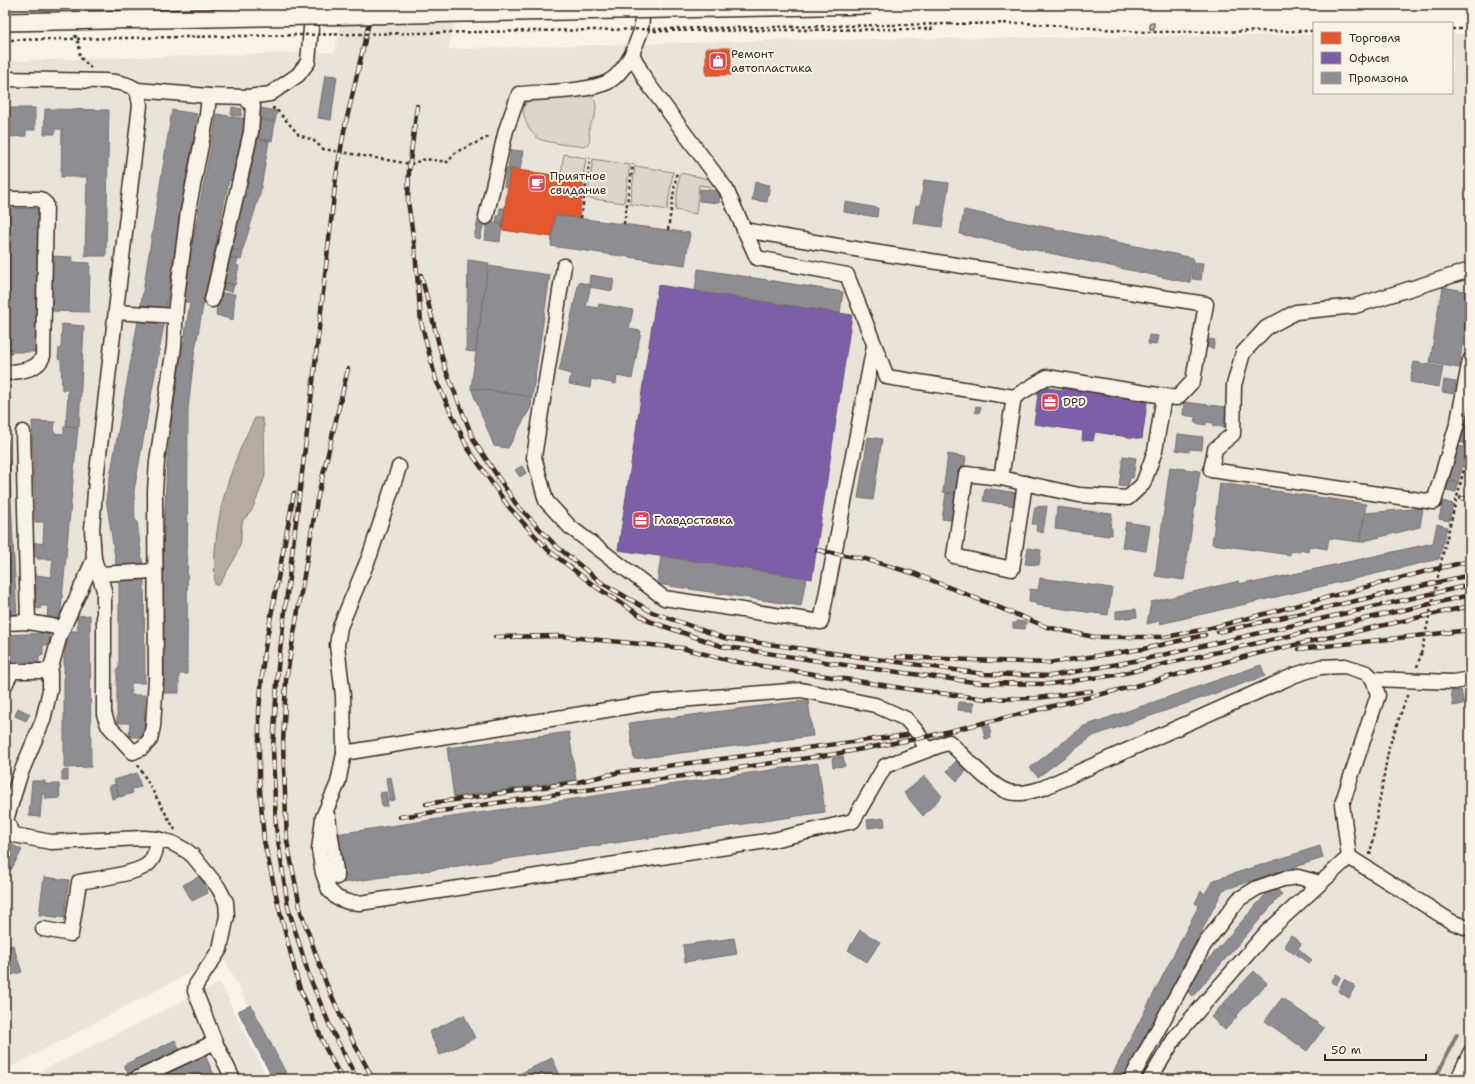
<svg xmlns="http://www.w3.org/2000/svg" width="1475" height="1084" font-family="'Shantell Sans',sans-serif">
<rect width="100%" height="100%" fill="#f7f3e8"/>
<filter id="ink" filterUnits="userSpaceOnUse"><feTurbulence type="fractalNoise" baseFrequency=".025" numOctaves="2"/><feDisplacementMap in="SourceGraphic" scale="8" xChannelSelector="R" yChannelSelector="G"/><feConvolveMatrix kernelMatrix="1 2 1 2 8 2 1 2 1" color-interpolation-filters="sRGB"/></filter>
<g filter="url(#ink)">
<g fill="#e9e4d9">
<path d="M344,5h115l-11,44 335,-9 531,-5v58h138v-59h18v1045h-1182l-66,-123 -217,114v-1009l330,-9z"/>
<path d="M220,983l48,96h-243z"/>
</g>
<g fill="#dbd6cb" stroke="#8b8074">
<path d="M587,95c10,3 10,11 8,20 -1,5 -6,9 -6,14 0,4 2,11 -1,15 -5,5 -42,-2 -49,-5 -8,-5 -18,-22 -15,-32 1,-3 3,-5 6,-7z"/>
<path d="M564,154l22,4 -3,19 -22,-4z"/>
<path d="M593,159l37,6 -6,38 -37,-5z"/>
<path d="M635,166l38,6 -6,38 -37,-6z"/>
<path d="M680,173l34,7 -1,7 -14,-2 -3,29 -21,-4z"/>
</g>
<path fill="#b4aca0" stroke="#84786c" d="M255,418h7l2,7 1,51 -8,22 -6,14 -8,8 -2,9v12l-6,17 -16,27h-4c-4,-58 13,-116 40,-167z"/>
<g fill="#e4572e" stroke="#b14a29">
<rect x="706" y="48" width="25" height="27"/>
<path d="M510,169l74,10 -5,39 -24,-3 -3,22 -50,-7z"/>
</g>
<g fill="#7b5ea7" stroke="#684e7e">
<path d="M658,285l194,30 -40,264 -194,-29z"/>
<path d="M1064,382l84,14 -6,43 -47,-7 -2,9 -11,-1 1,-9 -49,-7 5,-37 24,3z"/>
</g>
<g fill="#8d8d92" stroke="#746f6f">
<path d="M325,75l12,1 -6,44 -13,-2z"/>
<path d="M232,107l10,2 -1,7 -10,-1z"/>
<path d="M5,108h30v22h-9v6l-21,1z"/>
<path d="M260,108l17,3 -2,10 -17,-3z"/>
<path d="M45,109l64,1 -3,146h-21l2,-79h-26l1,-48h-7v5h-11z"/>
<path d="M172,110l25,4 -32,200 -25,-4z"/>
<path d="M217,114l29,5 -13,62 -4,-1 -24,115 -11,61 -6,54 -1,264h-8v19h-15l-2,-120 5,-111 6,-54 17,-105 -9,-2z"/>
<path d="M257,119l18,3 -3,19 -18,-3z"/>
<path d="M255,139l14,2 -9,53 -18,58 -14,-4 19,-56z"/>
<path d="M511,150l12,1 -3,19 -12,-1z"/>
<path d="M506,169l4,1 -3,17h-3z"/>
<path d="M924,180l25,3 -7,44 -29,-4 3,-18 4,1z"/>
<path d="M755,182l15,3 -3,17 -15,-2z"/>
<path d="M700,189l20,2 -1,12 -20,-2z"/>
<path d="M845,202l33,6 -1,9 -33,-5z"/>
<path d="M39,208l1,144h-35v-143z"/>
<path d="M500,208h5l-3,16 -6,-1 1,-7h2z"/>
<path d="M964,210l229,48 -3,25 -230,-49z"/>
<path d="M555,215l135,18 -5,32 -134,-19z"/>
<path d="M478,220l6,2 -4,17 -6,-2z"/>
<path d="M487,222l15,2 -2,18 -15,-2z"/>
<path d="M229,249l14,3 -2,8 -14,-3z"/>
<path d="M52,256l20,1v5l18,1 -1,49 -39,-1z"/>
<path d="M227,257l11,2 -2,6 3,1 -4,19 -14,-4z"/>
<path d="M468,260l21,3 -14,89 -9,-1z"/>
<path d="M1194,262l9,1 -2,17 -9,-1z"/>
<path d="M488,266l62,9 -18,122 -61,-9z"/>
<path d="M698,269l145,23 -3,21 -145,-22z"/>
<path d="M590,275l24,4 -2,12 -22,-4 1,-2 -2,-1z"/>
<path d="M222,282l12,3 -2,7 -12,-3z"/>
<path d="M579,282l12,3 -5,21 12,2 1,-4 34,6 -4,19 12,2 -9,48 -15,-3 -1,8 -25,-5 -1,9 -21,-4 2,-10 -12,-3z"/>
<path d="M1443,287l27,5 -11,76 -29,-5 10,-65h1z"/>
<path d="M218,293l17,1 -2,26 -17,-5z"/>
<path d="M138,321l26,3 -30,167 1,30h2l6,46 -26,3 -11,-71z"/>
<path d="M62,324l22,2 -5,101 -13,-1 2,-36h-6l-1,-30 -3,-1 1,-11h2z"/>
<path d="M1149,335l9,1 -2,9 -8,-1z"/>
<path d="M1209,339l6,1 -2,9 -6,-2z"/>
<path d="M1414,362l29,5 -4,20 -29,-5z"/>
<path d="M1444,380l12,2 -2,12 -12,-2z"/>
<path d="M471,388l61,9 -1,10 -23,41 -14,-2z"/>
<path d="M1470,399v35l-3,10 -8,-2z"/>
<path d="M1184,402l42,5 -2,20 -11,-1 1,-3 -8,-1v3l-11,-2 1,-6 -13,-2z"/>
<path d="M976,406l5,1 -2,6 -4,-1z"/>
<path d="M32,421l23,1 -1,11 10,1v-8l14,1 -18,194 -13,-2 1,-13h-7l-1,3 -6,-1 2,-20h-2l1,-13 16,2 2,-18h-16l1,-2 -7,-1 1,-14 11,2 1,-22h-9z"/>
<path d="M1178,434l25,3 -1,13 -13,-1v3l-13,-2z"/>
<path d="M868,437l14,2 -9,61 -15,-2z"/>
<path d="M8,440l9,179h-12v-178z"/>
<path d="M1458,446l9,2 -9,35 -9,-3z"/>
<path d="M948,454l18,3 -5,37 -18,-2z"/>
<path d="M1123,456l13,2 -3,20h-3l-2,9 -9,-1z"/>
<path d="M522,466l4,7 -6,4 -5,-7z"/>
<path d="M1170,467l30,4 -16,109 -29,-4z"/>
<path d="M1449,481l9,2 -2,9 -10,-2z"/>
<path d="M1220,483l146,21 -6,38 -31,-4 -2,11 -18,-3 -1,6 -8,-2v2l-10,-1v4l-78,-11z"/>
<path d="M985,488l32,5 -2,13 -32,-5z"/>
<path d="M946,493l14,2 -4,26 -14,-2z"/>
<path d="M1443,501l10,3 -4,17 -10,-2z"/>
<path d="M1047,506l-4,27 -7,-2 1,-7h-5l3,-17z"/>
<path d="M1057,507l55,7 -2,14h2v7l-3,-1v2l-54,-7z"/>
<path d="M1423,508l-3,19 -60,15 5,-29z"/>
<path d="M1126,522l24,4 -4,25 -24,-4z"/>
<path d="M1437,524l10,3 -8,32 -279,65 -1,-3 -12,3 4,-22 88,-21v3l13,-3 1,2 180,-40z"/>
<path d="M1028,548l13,2 -2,15 -14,-1z"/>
<path d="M661,556l145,22 -5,28 -144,-22z"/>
<path d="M144,577l1,106h-14v12h14l-1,42h-15l1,-14h-13v-54h2v-91z"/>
<path d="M1040,578l72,10 -4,27 -72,-10v-2l-7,-1 1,-13 8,1z"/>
<path d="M1136,609l1,8 -21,2v-8z"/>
<path d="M90,615l1,152 -27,1v-111l5,-26h9l-1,-15z"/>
<path d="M1016,621l10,1 -1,7 -12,-1v-5h3z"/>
<path d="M49,633l1,12h-7v10h-4v10h-6v-2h-7v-2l-21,1v-27z"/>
<path d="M1261,665l4,11 -172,60 -55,41 -8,-9 54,-42z"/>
<path d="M1461,690l3,14 -11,2 -2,-15z"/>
<path d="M808,700l5,36 -179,23 -5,-36z"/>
<path d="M959,702l15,1 -1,8 -15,-1z"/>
<path d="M18,708l12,6 -4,7 -11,-5z"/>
<path d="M989,724l2,14 -6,1 -3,-14z"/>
<path d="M569,732l7,48 -122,17 -7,-49z"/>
<path d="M843,756l2,10 -12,1 -1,-9z"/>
<path d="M957,760l10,10 -10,11 -10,-10z"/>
<path d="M818,763l7,49 -482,71 -7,-49z"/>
<path d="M68,770v11h-6v-10z"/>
<path d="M137,773l4,14 -9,2 1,4 -13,4 -6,-17z"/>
<path d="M925,776l17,20 -19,20 -19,-23z"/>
<path d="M391,777l4,23 -6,1 -3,-23z"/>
<path d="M32,781h13v3h14l1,14 -14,1 -1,-5h-3l-2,23 -11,-1z"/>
<path d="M115,784l4,13 -7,2 -3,-13z"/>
<path d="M386,792l2,14h-6l-2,-13z"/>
<path d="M884,818l1,8 -17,2 -1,-8z"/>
<path d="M11,844l11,6 -11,20 -6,-3v-12z"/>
<path d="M1320,846l3,12 -100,32 -99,189h-14l89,-174 -4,-2 6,-12 4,3 5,-9 4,-5z"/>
<path d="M200,876l8,17 -16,8 -9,-16z"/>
<path d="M44,877l25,3 -5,38 -25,-3z"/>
<path d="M1273,886l9,8 -89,102 -6,-5 7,-9 -3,-3z"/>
<path d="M860,930l20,12 -13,20 -19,-12z"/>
<path d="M1291,935l10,9 -7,10 -10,-8z"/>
<path d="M734,938l3,16 -52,8 -2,-17z"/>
<path d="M13,945l9,27 -17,5v-30z"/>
<path d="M1299,949l13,11 -3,4 -13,-10z"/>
<path d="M1254,971l13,12 -31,33 -13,-12z"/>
<path d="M1336,974l5,3 -5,8 -5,-3z"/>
<path d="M1344,979l11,7 -6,12 -11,-7z"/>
<path d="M1282,998l42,30 -17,23 -42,-30z"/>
<path d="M1223,1004l14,13 -12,13 -14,-13z"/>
<path d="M251,1005l38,74h-16l-35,-68z"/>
<path d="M464,1015l11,23 -35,17 -11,-23z"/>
<path d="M175,1040l6,12 -51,25 -6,-12z"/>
<path d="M203,1051l12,26 -4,2h-67z"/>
<path d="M552,1058l10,21h-53z"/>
</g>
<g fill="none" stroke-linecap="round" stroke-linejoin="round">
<path stroke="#84786c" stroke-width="4" d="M1435,1079l22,-45"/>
</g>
<rect fill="#c8c1b6" stroke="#3b2a1e" x="1150" y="23" width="4" height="6"/>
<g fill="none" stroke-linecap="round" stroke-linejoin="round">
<defs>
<g id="minor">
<path d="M643,5l-2,26 -9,23 14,27 80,108 31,69 90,17 40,102 127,20 33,-20 117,19 -9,55 -12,33 -15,14 -49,-3 -78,-17 13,-81"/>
<path d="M5,79l100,2c12,1 22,2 32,9l3,15 -44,375 -4,49 2,30 -34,76 -10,36v19l-7,30 -23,55 -14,45 8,15 37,7 93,-4 13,1 15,4 15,8 6,5 25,31 8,15 1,14 -7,33 -24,36 -1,6 20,51 18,37"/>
<path d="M137,90l72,6 39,1 22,-3 28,-19 10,-13 5,-57"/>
<path d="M5,199h35l6,5 -3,152c-5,15 -25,15 -38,17"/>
<path d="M486,217l20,-87 13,-36c24,-2 68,-2 89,-12 11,-6 18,-17 24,-28"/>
<path d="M744,230l123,21 339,53 -13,77 -16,17 -13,-2"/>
<path d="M564,266l-30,191 12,44 24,26 94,71 157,24 53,-276"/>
<path d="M1470,270l-115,36 -59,6 -30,16 -23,25 -9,32 -1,49 -18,15 -4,21 223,32 24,-81 12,-61"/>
<path d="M212,300l39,-168 2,-26 -5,-5v-4"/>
<path d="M116,312l59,4"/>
<path d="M23,432l5,190"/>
<path d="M399,467l-29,88 -30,72 -3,18 6,51 1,57 -6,30 -15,34 -4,33 4,23 6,17 8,8 11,4 12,1 413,-63 80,-19 32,-55 64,-24c14,13 42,45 60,50 12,3 23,-1 34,-4l252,-113 25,-8 25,-1 22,7 6,6 5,16 -36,109 7,53"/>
<path d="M1001,478l-35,-4 -12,82 58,13 13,-86"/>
<path d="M94,559l10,31v124l4,11 25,27 9,-4 8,-8 3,-14 3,-48 -1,-187 2,-30 17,-115 2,-41 12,-94 19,-96 2,-19"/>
<path d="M99,574l56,-3"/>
<path d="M5,623l23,-1 35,6"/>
<path d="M5,671h45"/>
<path d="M1373,679l80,3 17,-3"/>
<path d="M5,685l7,-14"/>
<path d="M344,753l311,-51 146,-12 74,15 31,14 12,14 9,17"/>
<path d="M328,817l9,60"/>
<path d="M43,929l28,5 8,-52c16,-3 62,-8 71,-20 6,-7 6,-15 7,-23"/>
<path d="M136,1079l79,-37"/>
<path d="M1131,1079l73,-134 35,-46 18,-11 26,-9 15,-2 22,6"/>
<path d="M1150,1079l26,-43 90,-103 83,-76 103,65 18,7"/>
<path d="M1458,1079l12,-26"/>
</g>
</defs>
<use href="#minor" stroke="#3b2a1e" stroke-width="17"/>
<g stroke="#3b2a1e" stroke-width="2.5" stroke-dasharray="3 3" stroke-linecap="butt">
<path d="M950,24l74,-1 120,9 170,-1"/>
<path d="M1452,29h18"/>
<path d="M654,31l277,-2 4,-4"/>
<path d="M75,35l4,9 1,13 11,11"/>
<path d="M272,108l4,1 23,26 14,5 10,9 88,15 14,-5 23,3 8,-10 35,-16"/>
<path d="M581,218l9,-60"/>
<path d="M624,224l9,-60"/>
<path d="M668,230l9,-59"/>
<path d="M1444,549l26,-104"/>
<path d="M1417,667l4,-13"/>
<path d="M138,765l37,65"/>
<path d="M1370,855l19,-108 19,-54"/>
</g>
<use href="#minor" stroke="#f7f3e8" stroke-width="14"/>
<defs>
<g id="rail">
<path d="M417,106l-8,64 -1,31 7,49 6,72 15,58 31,67 41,59 40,44 48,37 53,34 72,25 124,19 136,18 68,1 67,-9 354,-80"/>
<path d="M421,275l24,93 29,73 42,63 40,42 46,37 50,29 72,26 260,36 67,2 94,-17 325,-74"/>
<path d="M348,369l-31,131 -31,180 -3,64 4,97 14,71 25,71 20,45 27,51"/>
<path d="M294,493l-30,160 -5,58v66l5,64 15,67 20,78 27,63 16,30"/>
<path d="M1461,498l9,2"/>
<path d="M817,550l48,9 51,15 131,53 47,10h72l45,-9 216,-57 43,-10"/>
<path d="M1218,632l252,-57"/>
<path d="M495,637l64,-1 123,12 49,13 170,27 85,11 51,-1 54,-7"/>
<path d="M1299,649l171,-19"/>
<path d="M897,657l151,6 95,-14 62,-14"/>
<path d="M426,804l152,-22 42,-10 287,-37"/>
<path d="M400,817l435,-63 86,-16 214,-52 124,-33 211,-47"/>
<path d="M357,1079l-24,-46 -24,-57 -21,-69 -12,-80 -3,-79 5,-81 33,-267 25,-223 8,-46 29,-126"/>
</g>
</defs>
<use href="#rail" stroke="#3b2a1e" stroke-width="4.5"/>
<use href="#rail" stroke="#f7f3e8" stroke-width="3" stroke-dasharray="9" stroke-linecap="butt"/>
<defs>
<path id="major-bridge" d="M5,22l866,-17"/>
</defs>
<use href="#major-bridge" stroke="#3b2a1e" stroke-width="20" stroke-linecap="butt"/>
<g stroke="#3b2a1e" stroke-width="2.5" stroke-dasharray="3 3" stroke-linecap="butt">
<path d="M5,40l945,-16"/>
<path d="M1421,654l23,-105"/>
</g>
<use href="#major-bridge" stroke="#f7f3e8" stroke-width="17"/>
</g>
</g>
<defs>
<symbol id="shop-square" viewBox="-11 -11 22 22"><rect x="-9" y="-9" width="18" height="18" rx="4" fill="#d1495b" stroke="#f7f3e8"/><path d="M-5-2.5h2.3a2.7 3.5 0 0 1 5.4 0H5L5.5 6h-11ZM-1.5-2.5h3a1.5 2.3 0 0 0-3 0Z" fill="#fff"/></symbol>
<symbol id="cafe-square" viewBox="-11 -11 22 22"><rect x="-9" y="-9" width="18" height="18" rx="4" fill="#d1495b" stroke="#f7f3e8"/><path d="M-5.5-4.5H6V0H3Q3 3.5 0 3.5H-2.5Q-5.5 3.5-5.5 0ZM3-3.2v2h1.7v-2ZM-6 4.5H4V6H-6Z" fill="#fff"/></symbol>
<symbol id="office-square" viewBox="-11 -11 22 22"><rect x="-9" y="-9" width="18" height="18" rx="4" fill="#d1495b" stroke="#f7f3e8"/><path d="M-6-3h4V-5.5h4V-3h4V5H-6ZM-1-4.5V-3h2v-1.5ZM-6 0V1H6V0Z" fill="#fff"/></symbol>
</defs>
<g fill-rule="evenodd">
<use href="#shop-square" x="708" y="51" width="20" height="20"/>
<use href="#cafe-square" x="527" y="173" width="20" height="20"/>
<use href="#office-square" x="1040" y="392" width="20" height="20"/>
<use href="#office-square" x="631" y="510" width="20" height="20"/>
</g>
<g text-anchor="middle" stroke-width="4" stroke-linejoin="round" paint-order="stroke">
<g font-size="12" fill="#3b2a1e" stroke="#f7f3e8" text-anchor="start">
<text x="731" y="58">Ремонт<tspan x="731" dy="14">автопластика</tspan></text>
<text x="550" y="180">Приятное<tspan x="550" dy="14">свидание</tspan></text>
<text x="1063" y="406">DPD</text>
<text x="654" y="524">Главдоставка</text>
</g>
</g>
<rect width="1475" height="1084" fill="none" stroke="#f7f3e8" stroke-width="20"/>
<rect x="10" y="10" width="1455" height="1064" fill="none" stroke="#3b2a1e" stroke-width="1.5" filter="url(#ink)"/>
<rect x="1313" y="22" width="140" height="72" fill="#f7f3e8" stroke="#aca397"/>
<rect x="1321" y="32" width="20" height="12" fill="#e4572e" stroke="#aca397"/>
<text x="1349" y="42" font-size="12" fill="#3b2a1e">Торговля</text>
<rect x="1321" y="52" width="20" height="12" fill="#7b5ea7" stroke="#aca397"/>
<text x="1349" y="62" font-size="12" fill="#3b2a1e">Офисы</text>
<rect x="1321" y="72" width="20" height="12" fill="#8d8d92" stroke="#aca397"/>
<text x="1349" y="82" font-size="12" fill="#3b2a1e">Промзона</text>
<path d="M1325 1054v6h101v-6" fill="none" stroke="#3b2a1e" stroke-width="2"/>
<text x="1331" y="1054" font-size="12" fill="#3b2a1e" stroke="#f7f3e8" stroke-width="3" paint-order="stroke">50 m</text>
</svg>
